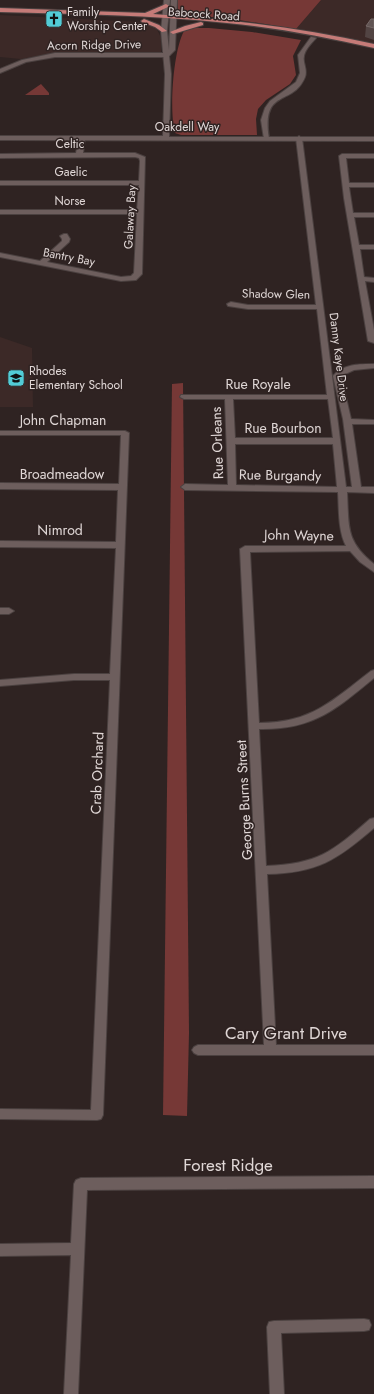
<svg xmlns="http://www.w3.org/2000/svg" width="374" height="1394" font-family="Jost,sans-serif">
<rect width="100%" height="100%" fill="#2f2322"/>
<g fill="#3c2927">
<path d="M321,0h53v44l-78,-15z"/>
<path d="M0,15l140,7 16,5 5,11v14h-102l-38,7 -21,-2z"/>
<path d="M0,337l32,11 1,59h-33z"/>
</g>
<g fill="#763836">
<path d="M177,0h144l-25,29 -57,-9 -46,-5 -8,-1 -7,-5z"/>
<path d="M191,28h18l43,4 49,8 -8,16 3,19 -6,9 -24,16 -8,9 -2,10 1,16h-76l-6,-2c-6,-22 -2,-82 9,-102z"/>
<path d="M41,84l8,9v2h-24z"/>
<path d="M183,383l6,650 -2,83 -24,-1 9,-731z"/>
</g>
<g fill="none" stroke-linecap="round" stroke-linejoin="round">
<defs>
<g id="minor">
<path d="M311,37l5,1c-6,7 -14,14 -12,24 1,5 3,10 1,15 -12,30 -44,10 -36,61l-5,1 -3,-19 4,-12 5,-7 26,-19 4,-9 -2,-18z"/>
<path d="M55,53h112l3,2 -3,2h-112l-29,5 -26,11v-4l22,-9z"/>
<path d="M82,136l3,2 -2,15h52l10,4 -3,117 -6,6 -15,1 -121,-24v-4l40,8 22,-20v-2l-2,-3 4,-2h3l3,5 -1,3 -22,20 74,15 10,-1 3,-3 3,-59h-137v-4h137l2,-25h-139v-4h139l1,-20 -1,-3 -4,-1 -135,1v-4l76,-1 3,-15z"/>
<path d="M299,136l3,2 44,349h6l-9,-68 -10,-43c10,-12 26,-12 41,-12v4l-20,2 -13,6 10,43 23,1v4h-22l9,63h13v6l-27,-1c2,34 -2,49 27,72v8l-14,-10 -10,-11 -100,1 9,171c52,0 73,-22 112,-52l3,-1v8c-39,32 -61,52 -115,51l7,137c52,-2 66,-14 104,-47l4,-1v10c-37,32 -57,45 -107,46l9,171h98v10h-176l-4,-2 -2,-3 2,-3 4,-2h66l-24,-496 5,-3h101c-8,-15 -7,-37 -8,-54l-153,-2 -4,-3 4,-3 43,1 -3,-86h-41l-4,-2 1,-2h146l-10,-86h-69l-20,-3 -1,-2 4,-2 17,3h68l-20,-167zM233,399h95l5,39h-98zM235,444h98l4,43 -101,-2z"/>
<path d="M342,154h32v4h-28l3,25h25v4h-25l4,26h21v4h-20l5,28h15v4h-14l4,28 10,1v4l-9,-1 9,49v13l-6,-2 -24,-143 -5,-42z"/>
<path d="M0,431h125l4,2 -26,682 -2,4 -4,1 -97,-1v-10l91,1 19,-430h-36l-74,6v-6l74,-6h36l6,-126 -116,-1v-6l116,1 2,-52 -118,-1v-6l119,1 2,-49h-121z"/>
<path d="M0,608h9l5,3 -5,3h-9z"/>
<path d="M374,1176v12l-287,2 -9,204h-14l7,-139 -71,1v-12l71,-1 3,-59 2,-4 5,-2z"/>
<path d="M364,1319l5,1 2,5 -2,5 -5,1 -83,2 3,61h-14l-3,-67 2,-5 5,-1z"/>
</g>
<path id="tertiary" d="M164,0h6l-3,31 2,19 2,-50h6l-2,50 -6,6 2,18 -2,63h205v4l-374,-1v-4h163l2,-62 -4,-43z"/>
<g id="primary">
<path d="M166,4l3,2 -1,1 -15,7c75,5 148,14 221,30v4c-49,-11 -97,-20 -147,-25 -75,-8 -151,-9 -227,-11v-4l145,5z"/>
<path d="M144,19l15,6 8,6 -5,1 -7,-5 -13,-5 -1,-1z"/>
<path d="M201,22l2,1v2l-30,9 -3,-2 15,-6z"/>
</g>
</defs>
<use href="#minor" stroke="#4b4140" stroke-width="2"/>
<use href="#tertiary" stroke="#4b4140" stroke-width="2"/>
<use href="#primary" stroke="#4b4140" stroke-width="2"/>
<use href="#minor" fill="#6d5e5d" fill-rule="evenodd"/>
<use href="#tertiary" fill="#6d5e5d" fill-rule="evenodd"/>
<use href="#primary" fill="#c57b78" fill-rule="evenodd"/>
</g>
<path fill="#524443" d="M374,19v21l-9,-3 1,-11z"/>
<path fill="#615453" stroke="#756867" d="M371,19h3v9l-8,-2z"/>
<defs>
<symbol id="church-square" viewBox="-11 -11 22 22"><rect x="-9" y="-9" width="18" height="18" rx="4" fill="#52ccd6" stroke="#2f2322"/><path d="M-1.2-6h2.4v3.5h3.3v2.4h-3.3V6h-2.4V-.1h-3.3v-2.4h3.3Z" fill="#111"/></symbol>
<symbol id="school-square" viewBox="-11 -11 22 22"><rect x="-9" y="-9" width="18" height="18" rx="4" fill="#52ccd6" stroke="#2f2322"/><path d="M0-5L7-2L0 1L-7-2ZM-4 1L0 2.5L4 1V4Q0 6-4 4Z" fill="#111"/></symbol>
</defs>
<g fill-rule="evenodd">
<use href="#church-square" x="44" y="9" width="20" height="20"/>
<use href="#school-square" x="6" y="368" width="20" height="20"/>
</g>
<g text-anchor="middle" stroke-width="3" stroke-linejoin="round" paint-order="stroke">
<g font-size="12" fill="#e0d7d6" stroke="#2f2322" text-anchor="start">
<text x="67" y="16">Family<tspan x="67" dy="14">Worship Center</tspan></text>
<text x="29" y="375">Rhodes<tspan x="29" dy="14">Elementary School</tspan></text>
</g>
<g font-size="12" fill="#e0d7d6" stroke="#2f2322">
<text transform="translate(204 14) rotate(4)" y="4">Babcock Road</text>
<text transform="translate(94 45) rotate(-1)" y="4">Acorn Ridge Drive</text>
<text x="187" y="131">Oakdell Way</text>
<text x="70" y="148">Celtic</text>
<text x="71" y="176">Gaelic</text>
<text x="70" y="205">Norse</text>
<text transform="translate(130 217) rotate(-87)" y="4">Galaway Bay</text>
<text transform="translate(69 257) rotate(11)" y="4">Bantry Bay</text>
<text transform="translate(276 294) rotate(1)" y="4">Shadow Glen</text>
<text transform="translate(339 357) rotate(83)" y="4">Danny Kaye Drive</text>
</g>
<g font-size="14" fill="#e0d7d6" stroke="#2f2322">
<text x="258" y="389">Rue Royale</text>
<text x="63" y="425">John Chapman</text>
<text x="283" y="433">Rue Bourbon</text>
<text transform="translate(217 443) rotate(-92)" y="5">Rue Orleans</text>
<text x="62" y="479">Broadmeadow</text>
<text transform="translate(280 475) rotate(1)" y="5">Rue Burgandy</text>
<text x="60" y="535">Nimrod</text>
<text transform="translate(299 535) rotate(1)" y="5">John Wayne</text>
<text transform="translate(97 773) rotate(-88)" y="5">Crab Orchard</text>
<text transform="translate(244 800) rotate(-93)" y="5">George Burns Street</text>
</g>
<g font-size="17" fill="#e0d7d6" stroke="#2f2322">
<text x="286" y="1039">Cary Grant Drive</text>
<text x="228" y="1171">Forest Ridge</text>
</g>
</g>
</svg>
